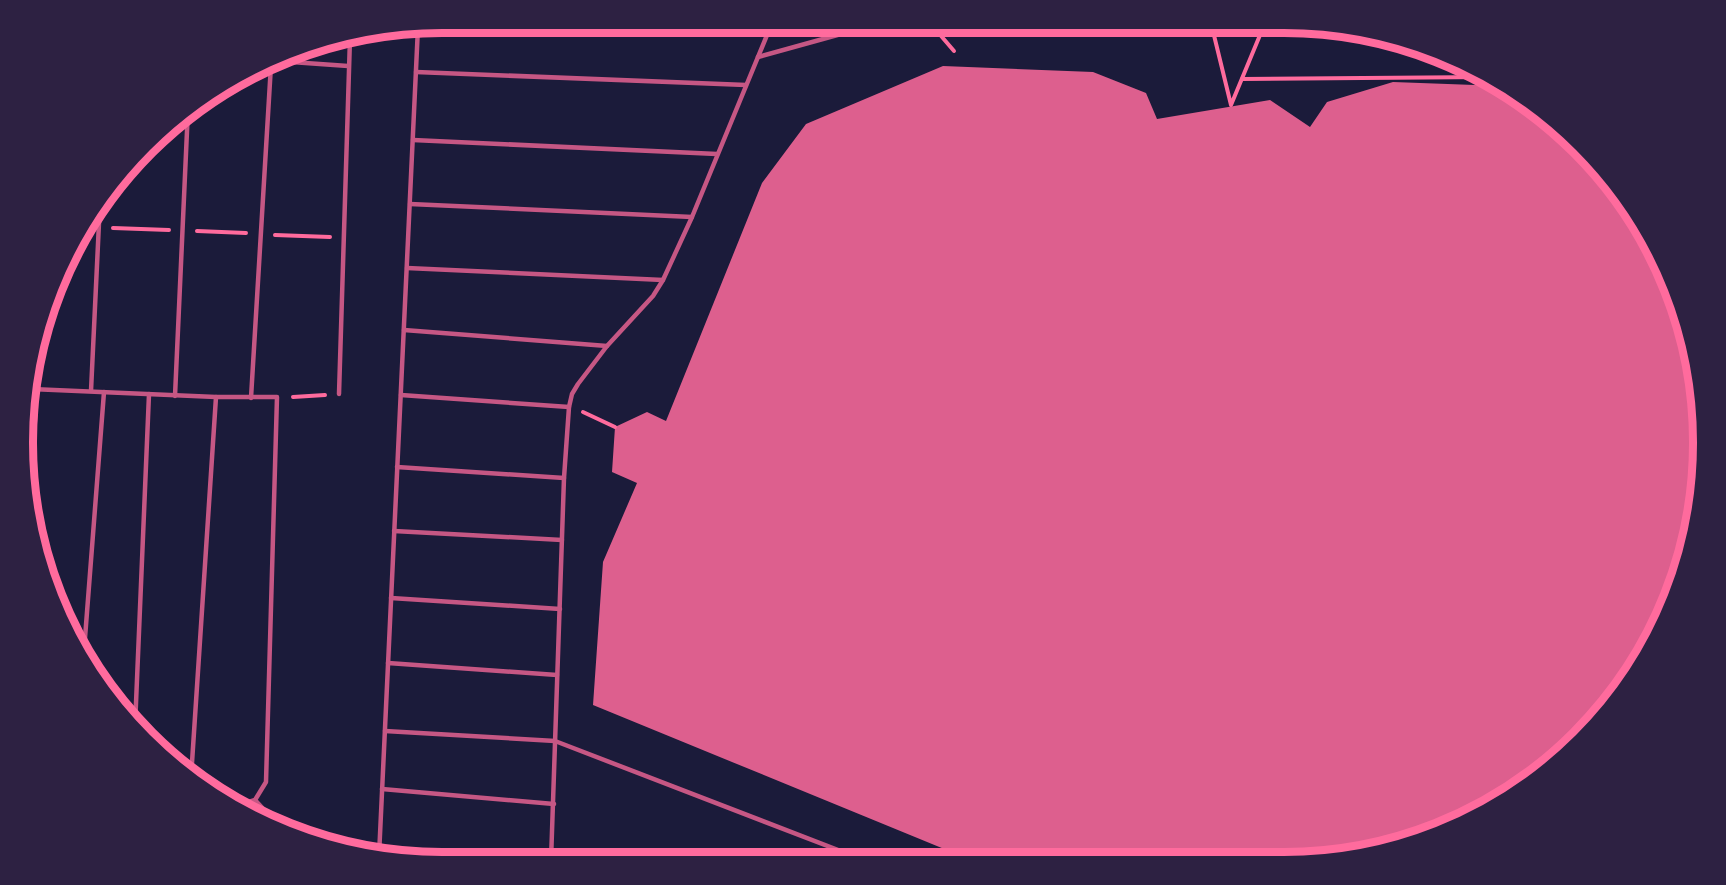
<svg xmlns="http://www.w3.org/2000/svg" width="1726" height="885" font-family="'Open Sans',sans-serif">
<rect width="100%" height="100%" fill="#1b1b3a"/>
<path fill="#dd5f8e" d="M943,66l150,6 53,21 11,26 113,-19 40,27 17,-25 66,-20 109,4 37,24 60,56 48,67 34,75 19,80 3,82 -14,82 -29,77 -61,90 -82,73 -73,39 -105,28 -368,1 -378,-155 10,-143 34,-79 -25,-11 3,-45 32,-15 19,9 96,-238 44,-59z"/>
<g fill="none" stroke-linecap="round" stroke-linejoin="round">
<g stroke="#ff6b9d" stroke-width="4">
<path d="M930,23l24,28"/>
<path d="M1211,23l20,82 34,-82"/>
<path d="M1242,79l245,-2"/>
<path d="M113,228l56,2"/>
<path d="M197,231l49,2"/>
<path d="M275,235l55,2"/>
<path d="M293,397l32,-2"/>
<path d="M583,412l32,15"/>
</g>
<g stroke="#c65784" stroke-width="4.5">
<path d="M708,23l63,3"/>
<path d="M1342,29v4l48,3"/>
<path d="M758,57l83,-23 21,-11"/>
<path d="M277,61l71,5"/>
<path d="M416,72l330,13"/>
<path d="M413,140l304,14"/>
<path d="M410,204l282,13"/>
<path d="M407,268l256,12"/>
<path d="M404,330l203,16"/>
<path d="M31,389l185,8h61l-11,385 -11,18 -19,6"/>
<path d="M91,391l9,-189"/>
<path d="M339,394l11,-356"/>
<path d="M401,395l168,12"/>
<path d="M175,396l13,-287"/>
<path d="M251,398l20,-333"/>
<path d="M397,467l167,11"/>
<path d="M30,499l7,-109"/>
<path d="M394,531l168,9"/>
<path d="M391,598l169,11"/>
<path d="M84,651l20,-259"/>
<path d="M388,663l169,12"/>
<path d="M135,727l14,-333"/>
<path d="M385,731l170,10 309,119"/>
<path d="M191,778l25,-381"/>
<path d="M382,789l172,15"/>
<path d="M255,800l26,28"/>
<path d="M379,852l172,8"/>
<path d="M379,856l39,-829"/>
<path d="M551,861l13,-383 5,-71 3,-13 6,-10 29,-38 46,-50 10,-16 29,-63 80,-194"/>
</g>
</g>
<path d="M0 0H1726V885H0ZM442 33H1284A409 409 0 0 1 1693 442V443A409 409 0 0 1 1284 852H442A409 409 0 0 1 33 443V442A409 409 0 0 1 442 33Z" fill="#2d2142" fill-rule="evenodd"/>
<path fill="none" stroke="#ff6b9d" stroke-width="8" d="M442 33H1284A409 409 0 0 1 1693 442V443A409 409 0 0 1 1284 852H442A409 409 0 0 1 33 443V442A409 409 0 0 1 442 33Z"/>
</svg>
